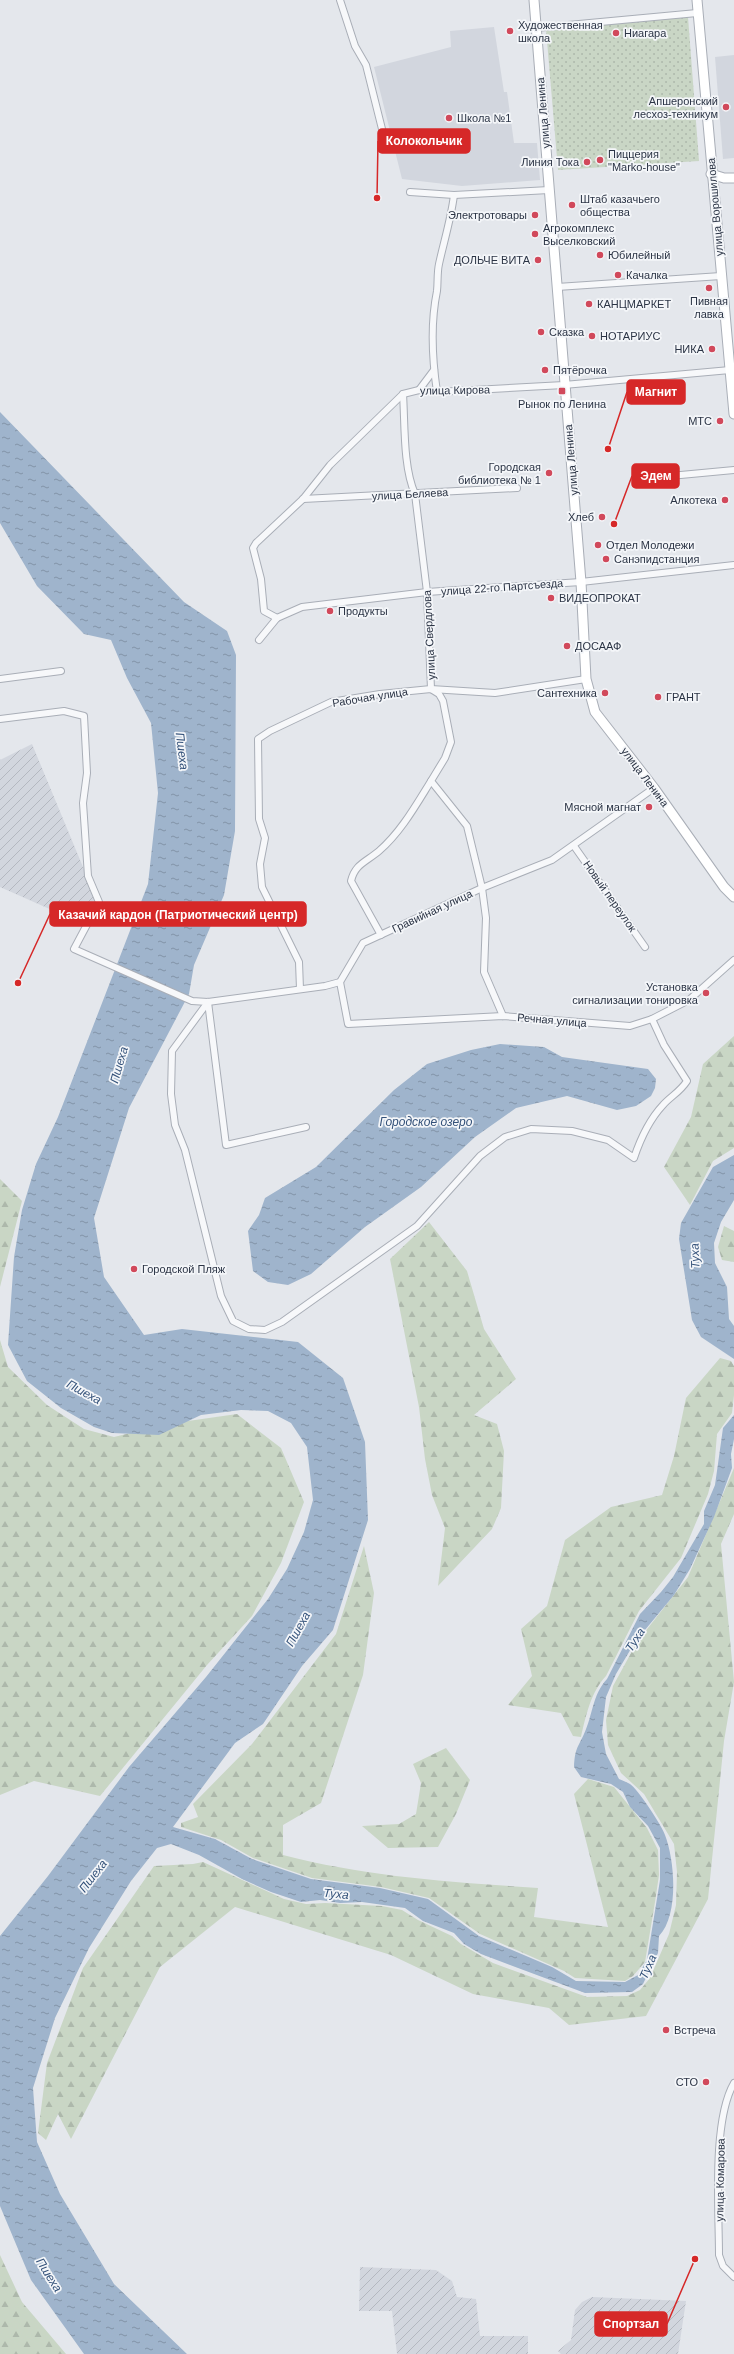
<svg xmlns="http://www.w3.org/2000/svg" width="734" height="2354" font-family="Arial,sans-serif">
<defs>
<pattern id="industrial-furrows" width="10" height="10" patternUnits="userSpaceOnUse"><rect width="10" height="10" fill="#d2d6de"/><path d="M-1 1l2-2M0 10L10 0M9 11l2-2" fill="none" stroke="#b4b8c0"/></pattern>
<pattern id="grass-dots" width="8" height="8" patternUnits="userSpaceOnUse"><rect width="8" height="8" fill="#c9d6c5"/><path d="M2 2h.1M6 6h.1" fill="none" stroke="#adb8ab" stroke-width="1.8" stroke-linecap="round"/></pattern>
<pattern id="forest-firs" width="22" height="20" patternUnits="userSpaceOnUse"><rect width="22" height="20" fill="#c9d6c5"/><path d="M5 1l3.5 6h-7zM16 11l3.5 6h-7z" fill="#adb8ab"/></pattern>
<pattern id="water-ripples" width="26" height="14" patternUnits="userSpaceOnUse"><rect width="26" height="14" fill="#9fb4cc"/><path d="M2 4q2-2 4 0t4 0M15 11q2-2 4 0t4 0" fill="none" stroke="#8293a7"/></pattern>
</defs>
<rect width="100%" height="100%" fill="#e4e7ec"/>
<g fill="#d2d6de">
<path d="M494,27l10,65h3l7,51h23l3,37 -78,6 -60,-7 -28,-112 77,-20 -1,-16z"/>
<path d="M734,55v103l-11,1 -8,-102z"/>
</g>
<g fill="url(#industrial-furrows)">
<path d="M32,744l68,164 -28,11 -72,-32v-127z"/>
<path d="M360,2267l76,3 16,11 5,16 19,2 4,37h48v18h-131l-5,-43h-33z"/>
<path d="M592,2297l94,4 -8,53h-117l-3,-3 13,-11 4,-30 7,-8z"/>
</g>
<path fill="url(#grass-dots)" d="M688,17l11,144 -141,9 -12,-141z"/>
<g fill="url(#forest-firs)">
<path d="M734,1036v112l-21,13 -23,44 -26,-38 27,-50 12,-53z"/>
<path d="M0,1179l22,22 -22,86z"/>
<path d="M429,1222l38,49 17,58 32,50 -42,36 23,9 7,27 -3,57 -9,21 -54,57 7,-58 -13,-33 -7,-36 -6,-52 -29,-148z"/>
<path d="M724,1226l10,5v31l-12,-2 -4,-13z"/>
<path d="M0,1340l8,27 39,38 37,24 30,8 53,-13 70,-10 44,34 23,54 -23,61 -29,53 -45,49 -107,131 -66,-15 -34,14z"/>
<path d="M720,1358l11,3 3,5v29l-2,18 -15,21 -3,37 -6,23 -27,64 -42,53 -33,65c-15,16 -20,39 -25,61l-8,-1 -12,-23 -53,-8 24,-29 -11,-47 26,-23 18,-66 46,-33 51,-12 12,-39 12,-58z"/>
<path d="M734,1468v46l-13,30 13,138 -10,59 -16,158 -62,117 -77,9 -20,-17 -76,-14 -82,-39 -156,-48 -75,60 -89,172 -13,-25 -12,26 -8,-7 9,-70 36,-95 71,-102 39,-2 10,-2 81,37 22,5 19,-1 57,3 20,4 16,10 34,16 9,8 32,19 94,34 40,-1 13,-6 10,-12 19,-44 7,-29 1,-33 -3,-28 -30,-50 -23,-21 -13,-28 -2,-25 7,-34 24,-44 51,-65z"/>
<path d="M364,1546l10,47 -11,82 -42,128 -38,22v30c84,22 169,27 255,33l-4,29 74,10 -34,-133 14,-15 26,8 33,41 11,22 1,25 -4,27 -10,60 -12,14 -8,5 -50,-3 -11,-7 -84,-37 -51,-36 -48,-11 -69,-9 -59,-20 -32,-18 -40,-13v-4l17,-6 -5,-13 59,-60 84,-110z"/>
<path d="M446,1748l24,32 -14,34 -18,33 -50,1 -26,-22 37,-2 17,-10 5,-31 -8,-19z"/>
<path d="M0,2255l22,47 44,52h-66z"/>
</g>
<g fill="url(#water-ripples)">
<path d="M0,412l184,190 43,29 9,24 -1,176 -11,64 -30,70 -5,29 -60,114 -35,110 10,59 40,58 38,-6 116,13 45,36 22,64 3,78 -35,110 -31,36 -39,58 -28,19 -62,84 42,12 37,20 59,20 69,9 48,11 51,37 73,31 24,14 49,1 13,-7 9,-15 13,-80v-32l-12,-22 -18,-19 -7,-15 -12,-8 -30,-7 -7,-10c1,-18 3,-18 10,-33 9,-19 8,-39 23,-55l33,-65 21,-22 12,-15 31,-53v-13l11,-26 8,-57 11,-13v24l-3,15 1,14 -18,49 -24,52 -16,26 -39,47 -19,32 -10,23 -4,35 4,22 13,25c4,2 8,3 11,5 7,4 33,43 35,51 10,26 14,80 -6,101l-1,17 -15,31 -11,8 -47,1 -104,-39 -17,-10 -10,-11 -31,-12 -18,-13 -43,-6 -22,1 -20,-3 -19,2 -30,-10 -29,-13 -43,-24 -28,-11 -14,4 -26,33 -42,67 -34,70 -22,70 4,54 23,52 54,90 73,70h-103l-53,-74 -31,-74v-270l48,-60 81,-109 77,-90 62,-78 19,-30 17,-37 9,-32 -6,-53 -16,-24 -23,-12 -27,-1 -40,5 -42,20 -47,-2 -18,-6 -33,-19 -34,-27 -19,-36 6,-88 8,-47 14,-46 22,-47 90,-233 10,-91 -7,-70 -24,-45 -16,-38 -27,-6 -47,-48 -37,-63z"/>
<path d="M500,1044l44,3 18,10 86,12 8,10 -1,9 -4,8 -15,10 -19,4 -50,-14 -51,12 -41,29 -54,50 -56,40 -54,47 -23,11 -20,-3 -15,-11 -5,-40 11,-16 6,-17 51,-31 78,-77 33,-26 44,-14z"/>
<path d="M734,1155v45l-13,22 -7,21 1,20 12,24 2,32 5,7v33l-33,-22 -9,-17 -13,-81 2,-16 32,-56z"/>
</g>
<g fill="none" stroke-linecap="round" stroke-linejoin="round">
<defs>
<g id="street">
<path d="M340,0l15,46 11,19 19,76"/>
<path d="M536,28l161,-15"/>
<path d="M410,192l44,3 95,-5"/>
<path d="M557,287l164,-11"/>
<path d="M419,390l15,-20"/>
<path d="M437,392c-5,-34 -7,-67 0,-101 1,-9 0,-18 2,-27 5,-23 12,-45 15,-69"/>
<path d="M403,394c2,30 0,73 12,100l12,98 4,97 8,5 4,7 8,41 -6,16 -14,23 36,45 15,62 4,30 -2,54 19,44"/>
<path d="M638,479l96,-9"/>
<path d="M303,499l214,-11"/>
<path d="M277,618l-13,-7 -3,-32 -8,-31 3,-5 47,-44 27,-34 73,-71 16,-4 18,2 127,-7 166,-15"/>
<path d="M259,640l18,-22 25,-11 125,-15 154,-10 153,-17"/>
<path d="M0,679l61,-8"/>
<path d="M0,719l64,-8 20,5 3,57 -4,30 5,73 11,26 -25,47 118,52 16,1 117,-16 15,-4 23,-39 119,-55 70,-28 102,-72"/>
<path d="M574,846l71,101"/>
<path d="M381,935l-30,-54c4,-17 15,-19 28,-30 22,-19 37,-46 52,-70"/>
<path d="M340,982l8,42 155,-8 127,10 22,-7 37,-19 45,-40"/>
<path d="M300,989l-1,-27 -37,-75 -2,-23 5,-26 -6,-19 -1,-80 12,-8 61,-29 49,-8 51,-5 64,4 91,-14"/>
<path d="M208,1002l-36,49 -1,43 4,31 10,25 36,146 12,25 16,8 16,1 17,-8 135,-96 63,-70 25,-19 26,-8 41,2 36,9 26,18c6,-18 15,-38 29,-53 8,-9 17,-13 24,-24l-23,-36 -12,-26"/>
<path d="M208,1002l18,143 80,-18"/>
<path d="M734,2083c-22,38 -15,127 -15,172l4,11 11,11"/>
</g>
<g id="secondary">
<path d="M534,0l47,582 5,97 9,33 59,76 70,99 10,10"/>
<path d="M697,0l37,414"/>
<path d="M711,174l13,4h10"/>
</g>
</defs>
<use href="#street" stroke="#a9aeb7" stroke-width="8"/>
<use href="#secondary" stroke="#a9aeb7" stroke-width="11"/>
<use href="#street" stroke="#f7f8fa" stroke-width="6"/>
<use href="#secondary" stroke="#fff" stroke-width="9"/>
</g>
<g fill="#d1495b" stroke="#f4f6f9" stroke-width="1.5">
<circle cx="510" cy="31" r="4"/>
<circle cx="616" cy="33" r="4"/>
<circle cx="726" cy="107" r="4"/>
<circle cx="449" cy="118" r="4"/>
<circle cx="600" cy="160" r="4"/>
<circle cx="587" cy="162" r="4"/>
<circle cx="572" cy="205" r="4"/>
<circle cx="535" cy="215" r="4"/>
<circle cx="535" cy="234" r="4"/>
<circle cx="600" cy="255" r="4"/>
<circle cx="538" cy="260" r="4"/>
<circle cx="618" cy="275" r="4"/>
<circle cx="709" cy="288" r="4"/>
<circle cx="589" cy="304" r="4"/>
<circle cx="541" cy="332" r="4"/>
<circle cx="592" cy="336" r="4"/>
<circle cx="712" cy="349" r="4"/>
<circle cx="545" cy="370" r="4"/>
<rect x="558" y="387" width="8" height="8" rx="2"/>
<circle cx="720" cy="421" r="4"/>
<circle cx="549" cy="473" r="4"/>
<circle cx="725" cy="500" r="4"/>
<circle cx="602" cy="517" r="4"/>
<circle cx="598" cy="545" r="4"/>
<circle cx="606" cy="559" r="4"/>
<circle cx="551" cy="598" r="4"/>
<circle cx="330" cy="611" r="4"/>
<circle cx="567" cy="646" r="4"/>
<circle cx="605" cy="693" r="4"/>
<circle cx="658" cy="697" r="4"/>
<circle cx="649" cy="807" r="4"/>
<circle cx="706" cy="993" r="4"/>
<circle cx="134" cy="1269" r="4"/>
<circle cx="666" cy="2030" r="4"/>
<circle cx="706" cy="2082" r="4"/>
</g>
<g text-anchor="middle" stroke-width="3.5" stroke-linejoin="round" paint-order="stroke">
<g font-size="11" fill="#2b3445" stroke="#f4f6f9" text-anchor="start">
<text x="518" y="29">Художественная<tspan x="518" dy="13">школа</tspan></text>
<text x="624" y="37">Ниагара</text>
<text x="718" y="105" text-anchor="end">Апшеронский<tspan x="718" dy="13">лесхоз-техникум</tspan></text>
<text x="457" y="122">Школа №1</text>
<text x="608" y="158">Пиццерия<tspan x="608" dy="13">"Marko-house"</tspan></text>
<text x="579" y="166" text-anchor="end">Линия Тока</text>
<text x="580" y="203">Штаб казачьего<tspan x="580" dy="13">общества</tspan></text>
<text x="527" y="219" text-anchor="end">Электротовары</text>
<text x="543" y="232">Агрокомплекс<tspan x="543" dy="13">Выселковский</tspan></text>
<text x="608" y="259">Юбилейный</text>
<text x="530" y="264" text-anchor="end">ДОЛЬЧЕ ВИТА</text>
<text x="626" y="279">Качалка</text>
<text x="709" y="305" text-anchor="middle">Пивная<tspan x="709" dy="13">лавка</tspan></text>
<text x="597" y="308">КАНЦМАРКЕТ</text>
<text x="549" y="336">Сказка</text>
<text x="600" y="340">НОТАРИУС</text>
<text x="704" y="353" text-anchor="end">НИКА</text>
<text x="553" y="374">Пятёрочка</text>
<text x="562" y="408" text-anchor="middle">Рынок по Ленина</text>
<text x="712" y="425" text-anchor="end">МТС</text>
<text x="541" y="471" text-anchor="end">Городская<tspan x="541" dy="13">библиотека № 1</tspan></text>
<text x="717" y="504" text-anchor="end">Алкотека</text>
<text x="594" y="521" text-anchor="end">Хлеб</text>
<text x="606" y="549">Отдел Молодежи</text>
<text x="614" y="563">Санэпидстанция</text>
<text x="559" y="602">ВИДЕОПРОКАТ</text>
<text x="338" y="615">Продукты</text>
<text x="575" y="650">ДОСААФ</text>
<text x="597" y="697" text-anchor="end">Сантехника</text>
<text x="666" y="701">ГРАНТ</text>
<text x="641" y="811" text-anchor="end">Мясной магнат</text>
<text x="698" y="991" text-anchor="end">Установка<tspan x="698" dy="13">сигнализации тонировка</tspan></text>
<text x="142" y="1273">Городской Пляж</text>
<text x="674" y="2034">Встреча</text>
<text x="698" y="2086" text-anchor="end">СТО</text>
</g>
<g font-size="11" fill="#2b3445" stroke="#f4f6f9">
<text transform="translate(543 113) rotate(-95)" y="4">улица Ленина</text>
<text transform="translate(715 207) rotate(-95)" y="4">улица Ворошилова</text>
<text transform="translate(455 390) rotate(-1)" y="4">улица Кирова</text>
<text transform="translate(571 460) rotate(-95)" y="4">улица Ленина</text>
<text transform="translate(410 494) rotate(-3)" y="4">улица Беляева</text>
<text transform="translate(502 587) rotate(-4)" y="4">улица 22-го Партсъезда</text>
<text transform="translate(429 635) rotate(-93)" y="4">улица Свердлова</text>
<text transform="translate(370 697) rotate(-9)" y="4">Рабочая улица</text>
<text transform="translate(645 777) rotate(53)" y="4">улица Ленина</text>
<text transform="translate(610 896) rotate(55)" y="4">Новый переулок</text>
<text transform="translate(432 911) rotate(-25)" y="4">Гравийная улица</text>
<text transform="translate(552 1020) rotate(5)" y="4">Речная улица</text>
<text transform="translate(720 2180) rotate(-89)" y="4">улица Комарова</text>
</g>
<g font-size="12" font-style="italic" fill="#34527a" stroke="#f4f6f9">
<text transform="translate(182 751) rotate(83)" y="4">Пшеха</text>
<text transform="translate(119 1065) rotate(-74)" y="4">Пшеха</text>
<text x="426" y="1126">Городское озеро</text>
<text transform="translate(695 1256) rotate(-92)" y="4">Туха</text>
<text transform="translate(84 1392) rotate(29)" y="4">Пшеха</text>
<text transform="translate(298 1629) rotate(-61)" y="4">Пшеха</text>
<text transform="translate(635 1640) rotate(-57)" y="4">Туха</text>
<text transform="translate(93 1876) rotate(-52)" y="4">Пшеха</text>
<text transform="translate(336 1894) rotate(5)" y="4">Туха</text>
<text transform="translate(648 1967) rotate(-66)" y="4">Туха</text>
<text transform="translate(49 2275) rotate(58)" y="4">Пшеха</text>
</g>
</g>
<path fill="none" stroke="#d62828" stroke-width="1.5" d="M377 198L378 141M608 449L627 392M614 524L632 476M18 983L50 914M695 2259L667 2324"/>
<g fill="#d62828" stroke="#f4f6f9" stroke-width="1.5">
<circle cx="377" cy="198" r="4"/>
<circle cx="608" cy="449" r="4"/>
<circle cx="614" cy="524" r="4"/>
<circle cx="18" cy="983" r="4"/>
<circle cx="695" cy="2259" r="4"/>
</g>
<g fill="#d62828" stroke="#d62828" stroke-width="1.5">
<rect x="378" y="129" width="92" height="24" rx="4"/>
<rect x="627" y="380" width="58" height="24" rx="4"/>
<rect x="632" y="464" width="47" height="24" rx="4"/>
<rect x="50" y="902" width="256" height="24" rx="4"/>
<rect x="595" y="2312" width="72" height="24" rx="4"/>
</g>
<g font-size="12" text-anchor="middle" font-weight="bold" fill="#fff">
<text x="424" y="145">Колокольчик</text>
<text x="656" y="396">Магнит</text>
<text x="656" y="480">Эдем</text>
<text x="178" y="919">Казачий кардон (Патриотический центр)</text>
<text x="631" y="2328">Спортзал</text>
</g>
</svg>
